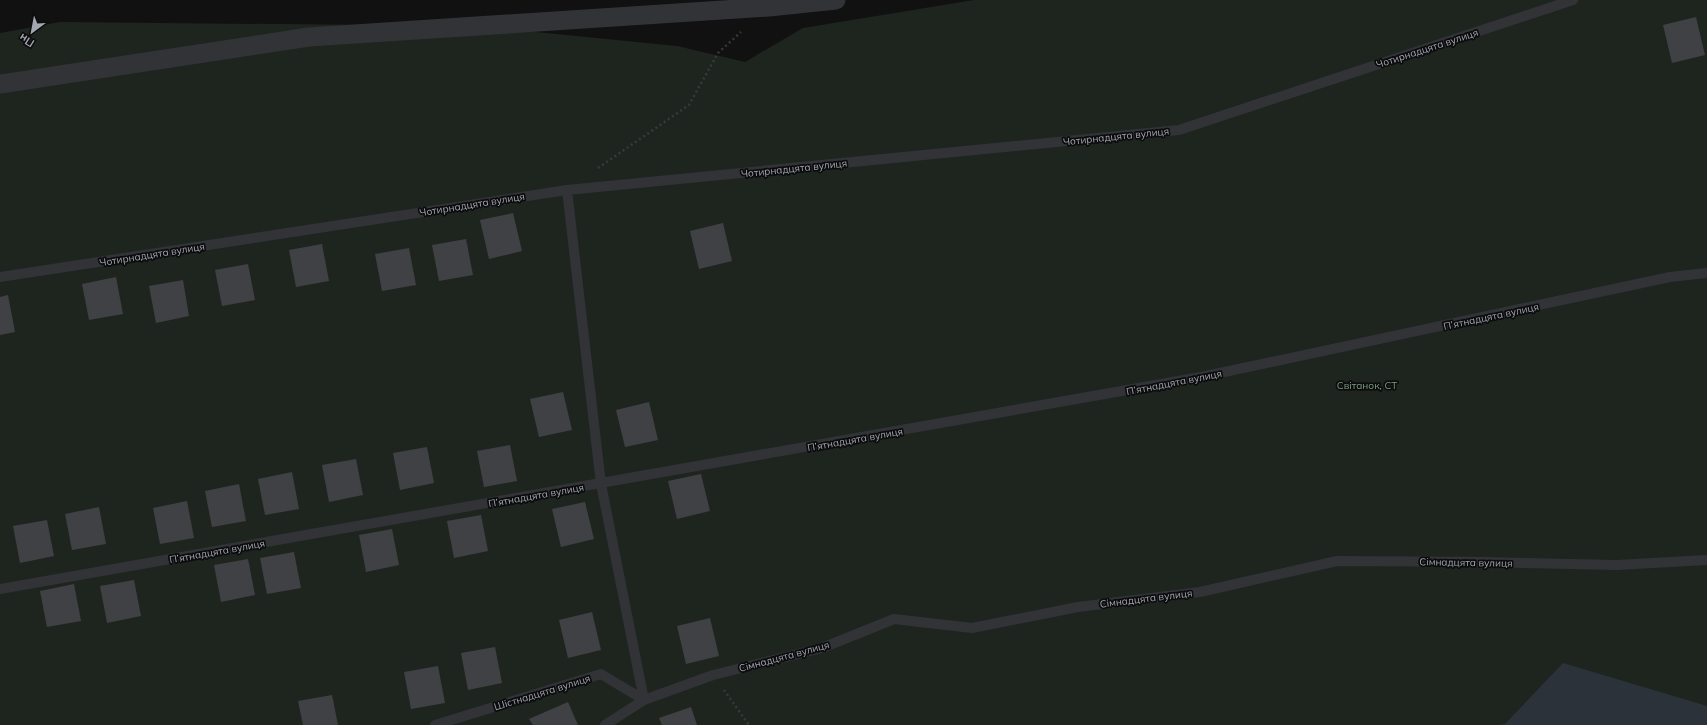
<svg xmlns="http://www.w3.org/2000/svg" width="1707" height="725" font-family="Mulish,sans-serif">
<rect width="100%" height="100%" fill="#111112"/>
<path fill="#1e251f" d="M974,0h733v725h-1707v-692l60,-11 415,4 202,20 68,16 58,-34z"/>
<path fill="#2c323a" d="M1563,663l144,43v19h-208l6,-1z"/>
<g fill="#404145">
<path d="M1696,17l9,38 -33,8 -9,-38z"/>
<path d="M513,213l9,38 -33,8 -9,-39z"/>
<path d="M723,223l9,38 -33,8 -9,-38z"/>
<path d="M466,239l7,36 -34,6 -7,-36z"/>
<path d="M322,244l7,37 -33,6 -7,-37z"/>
<path d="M409,248l7,37 -34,6 -7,-37z"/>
<path d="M248,264l7,36 -33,6 -7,-36z"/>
<path d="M116,277l7,37 -34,6 -7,-36z"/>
<path d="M183,280l6,36 -33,7 -7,-37z"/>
<path d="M8,295l7,37 -15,3v-38z"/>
<path d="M563,392l9,38 -33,7 -9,-38z"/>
<path d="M649,402l9,38 -33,7 -9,-37z"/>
<path d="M510,445l7,36 -33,6 -7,-36z"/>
<path d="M427,447l7,36 -34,7 -7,-37z"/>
<path d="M356,459l7,36 -34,7 -7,-37z"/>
<path d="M292,472l7,37 -34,6 -7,-36z"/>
<path d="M701,474l9,37 -33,8 -9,-38z"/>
<path d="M239,484l7,37 -34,6 -7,-36z"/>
<path d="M187,501l7,37 -34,6 -7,-36z"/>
<path d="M585,502l9,37 -33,8 -9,-38z"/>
<path d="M99,507l7,37 -34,6 -7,-36z"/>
<path d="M481,515l7,36 -34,7 -7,-37z"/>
<path d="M47,520l7,36 -34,7 -7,-37z"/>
<path d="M392,529l7,36 -33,7 -7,-37z"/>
<path d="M294,552l7,36 -34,6 -7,-36z"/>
<path d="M248,559l7,36 -34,7 -7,-37z"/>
<path d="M134,580l7,36 -34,7 -7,-37z"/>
<path d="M74,584l7,37 -34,6 -7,-36z"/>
<path d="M592,612l9,38 -33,8 -9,-38z"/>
<path d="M710,618l9,38 -33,8 -9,-38z"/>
<path d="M495,647l7,36 -34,7 -7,-37z"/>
<path d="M438,666l7,37 -34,6 -7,-37z"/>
<path d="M332,695l6,30h-35l-5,-24z"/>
<path d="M568,702l10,23h-45l-4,-6z"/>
<path d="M691,707l6,18h-35l-3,-7z"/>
</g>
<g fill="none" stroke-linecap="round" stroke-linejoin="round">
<g stroke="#38393e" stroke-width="2.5" stroke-dasharray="2 3" stroke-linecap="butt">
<path d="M598,168l91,-63 29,-52 23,-21"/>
<path d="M724,690l25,35"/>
</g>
<g stroke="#323337" stroke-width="10">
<path d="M567,190l34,294 43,216"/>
<path d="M0,277l567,-87 612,-60 394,-130"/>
<path d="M0,589l1201,-212 469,-100 37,-4"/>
<path d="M435,725l166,-51 43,26"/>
<path d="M605,725l39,-25 69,-25 109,-27 72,-29 78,9 106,-21 122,-15 137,-31 147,1 133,3 90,-5"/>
</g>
<path stroke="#323337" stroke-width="19" d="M0,84l309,-47 460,-30 67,-7"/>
</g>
<g text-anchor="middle" stroke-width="3.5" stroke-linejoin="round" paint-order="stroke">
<g font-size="10" fill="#a3a7b2" stroke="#0c0c0d">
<text transform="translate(1427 48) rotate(-18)" y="4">Чотирнадцята вулиця</text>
<text transform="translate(1116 136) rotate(-6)" y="4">Чотирнадцята вулиця</text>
<text transform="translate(794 168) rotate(-6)" y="4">Чотирнадцята вулиця</text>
<text transform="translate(472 204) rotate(-9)" y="4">Чотирнадцята вулиця</text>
<text transform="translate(152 254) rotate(-9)" y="4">Чотирнадцята вулиця</text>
<text transform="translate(1491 316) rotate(-12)" y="4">П’ятнадцята вулиця</text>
<text transform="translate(1174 382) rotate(-11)" y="4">П’ятнадцята вулиця</text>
<text transform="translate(855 439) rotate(-10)" y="4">П’ятнадцята вулиця</text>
<text transform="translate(536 495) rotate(-10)" y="4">П’ятнадцята вулиця</text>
<text transform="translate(217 551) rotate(-10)" y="4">П’ятнадцята вулиця</text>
<text transform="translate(1466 562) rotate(1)" y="4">Сімнадцята вулиця</text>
<text transform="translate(1146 598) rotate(-7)" y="4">Сімнадцята вулиця</text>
<text transform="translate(784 656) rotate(-15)" y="4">Сімнадцята вулиця</text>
<text transform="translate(542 692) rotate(-17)" y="4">Шістнадцята вулиця</text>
</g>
<g font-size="10" fill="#7c9b80" stroke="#0c0c0d">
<text x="1367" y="389">Світанок, СТ</text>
</g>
</g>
<g transform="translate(32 32) rotate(212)" stroke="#0c0c0d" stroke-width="3" paint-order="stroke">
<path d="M0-3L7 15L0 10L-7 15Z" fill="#a3a7b2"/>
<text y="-6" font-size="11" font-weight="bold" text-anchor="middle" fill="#a3a7b2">Пн</text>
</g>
</svg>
